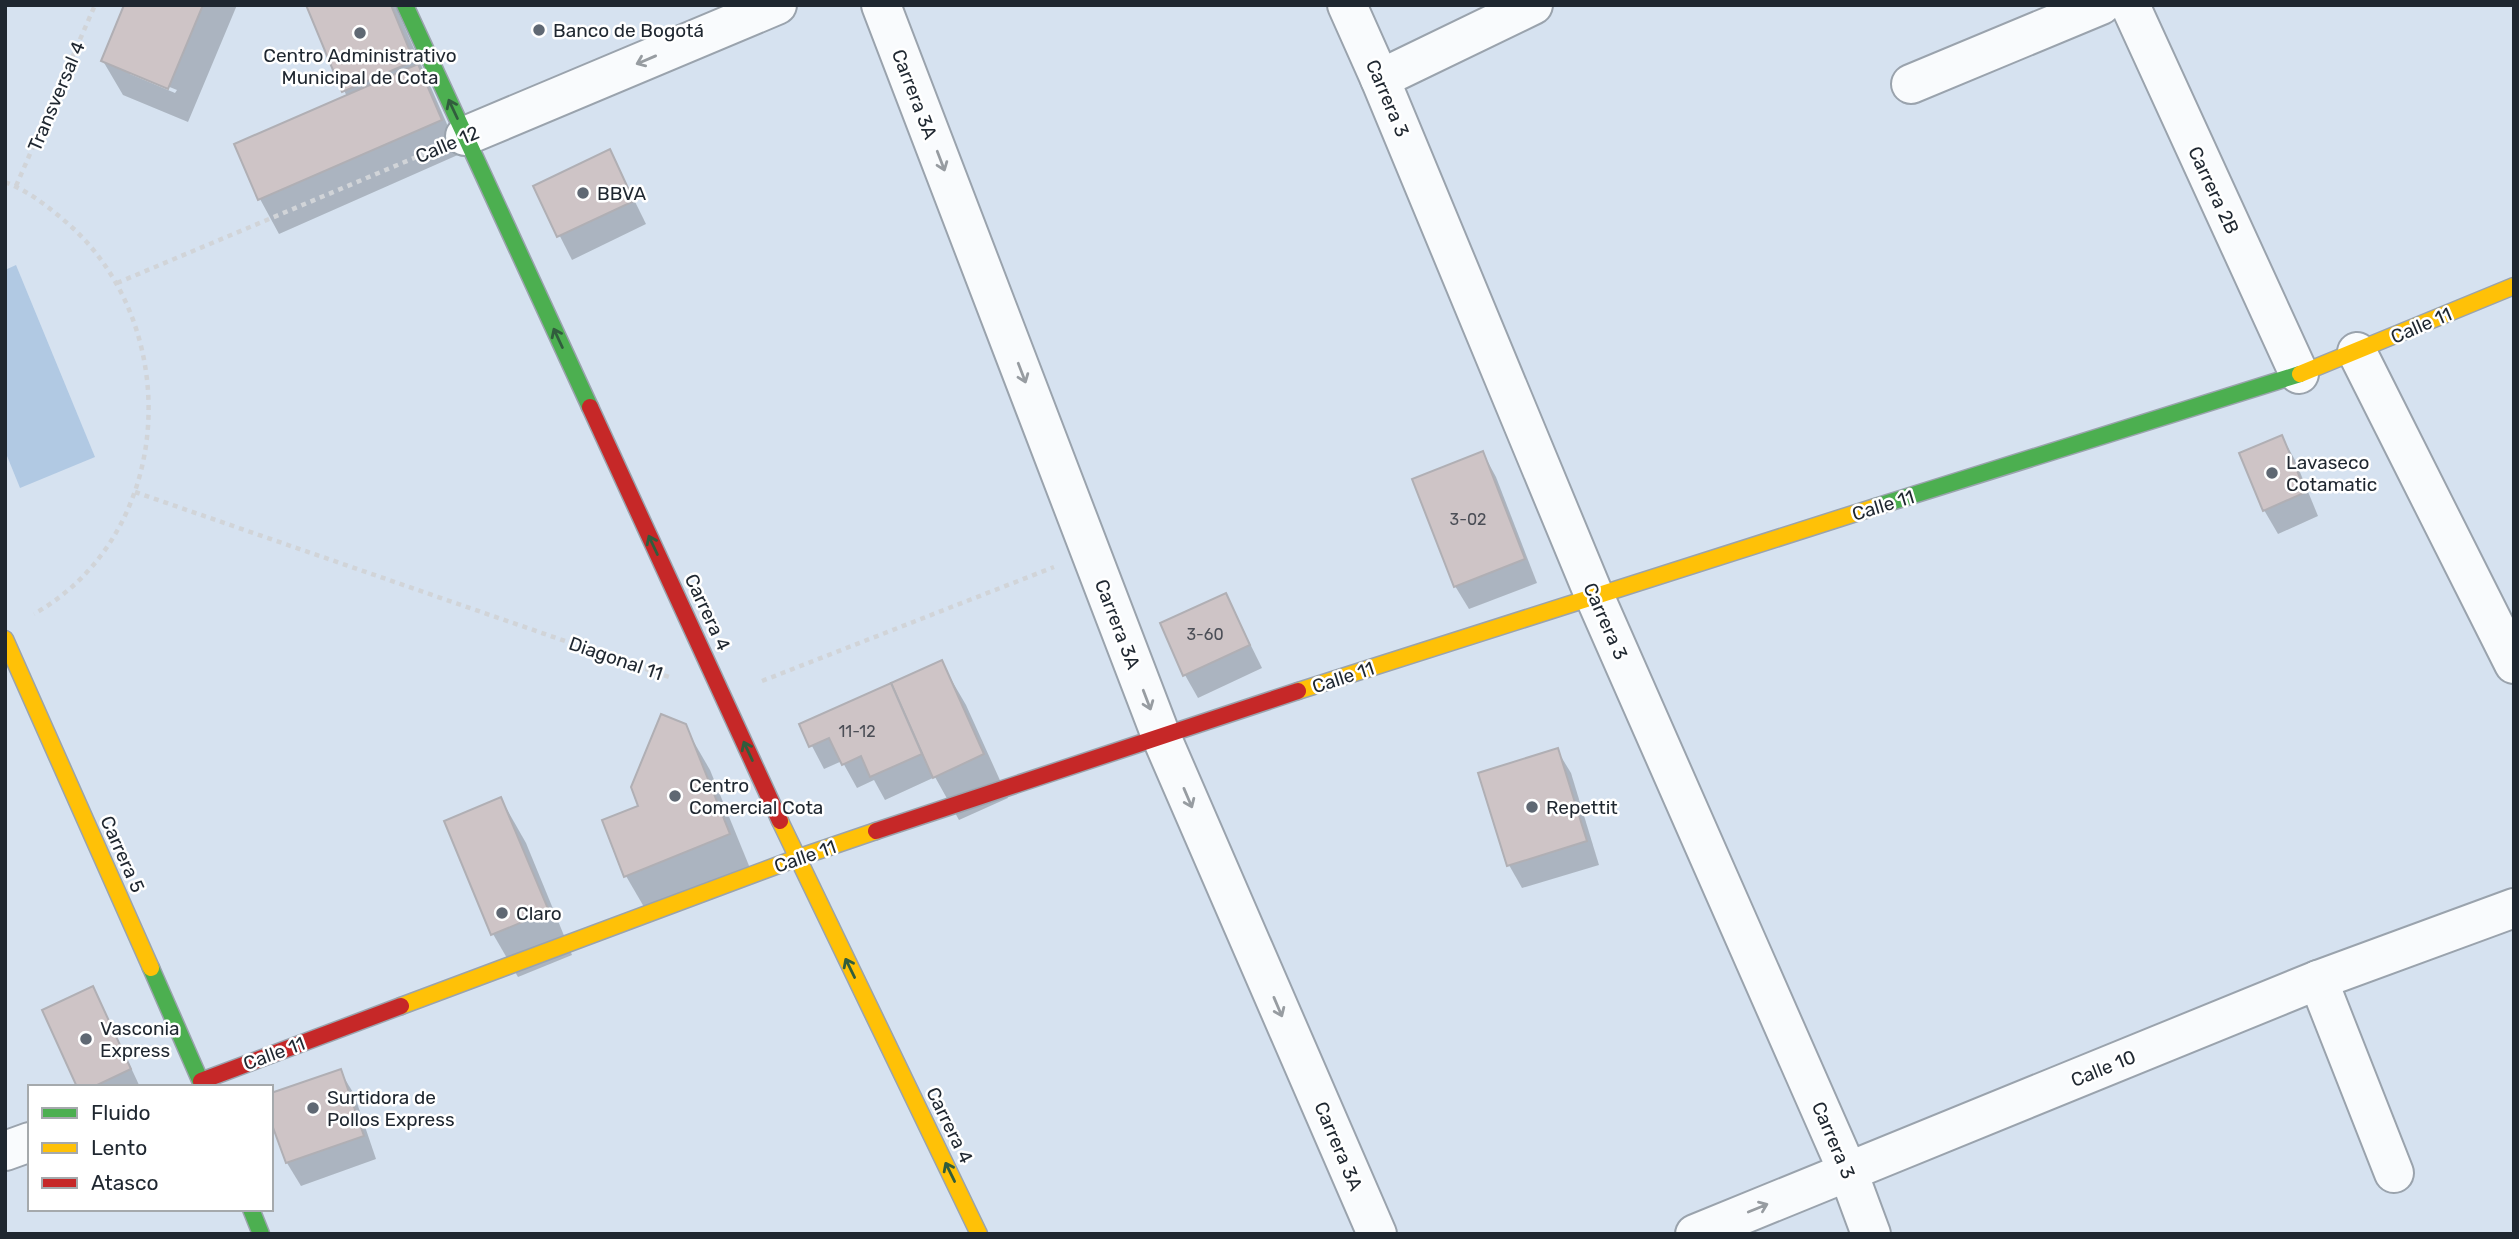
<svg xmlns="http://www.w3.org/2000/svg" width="2519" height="1239" font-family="Rubik,sans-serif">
<rect width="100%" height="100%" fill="#d6e2f0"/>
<path fill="#b1c9e3" d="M16,265l79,192 -75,31 -15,-37v-181z"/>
<g fill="#0003" fill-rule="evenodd">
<path d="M126,5h111l-49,117 -65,-27 -20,-34zM130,71l47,19 -2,3 -45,-19z"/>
<path d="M308,5h87l65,149 -181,80 -19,-35 -24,-54 111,-48z"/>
<path d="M610,151l36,73 -74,36 -37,-73z"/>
<path d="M2282,437l13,23 23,56 -40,18 -14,-24z"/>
<path d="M1483,453l13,24 41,106 -68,26 -14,-23z"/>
<path d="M1226,595l36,73 -64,30 -13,-23z"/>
<path d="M941,662l25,43 42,93 -49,22 -24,-43 -50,23 -11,-20 -17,8 -15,-27 -18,8 -23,-44z"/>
<path d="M684,725l26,45 44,108 -103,41 -25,-43 14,-70z"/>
<path d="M1557,750l14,23 28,92 -77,23 -13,-23z"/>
<path d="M501,799l25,44 46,112 -54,22 -25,-43z"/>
<path d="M92,988l13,24 35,75h-61z"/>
<path d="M340,1071l14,23 22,65 -75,27 -14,-23 -16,-46z"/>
</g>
<g fill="#cec4c6" stroke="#b0afb4" stroke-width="2">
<path d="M124,5h79l-35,84 -67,-28z"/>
<path d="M306,5h85l23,56 -72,31z"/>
<path d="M418,64l24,56 -184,80 -24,-56z"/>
<path d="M610,149l24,52 -77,36 -24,-51z"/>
<path d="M2282,435l24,57 -43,19 -24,-58z"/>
<path d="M1483,451l42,108 -71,28 -42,-108z"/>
<path d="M1226,593l24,52 -67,31 -23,-53z"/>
<path d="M942,660l42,94 -51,24 -42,-95z"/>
<path d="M891,683l31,71 -52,23 -9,-21 -19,9 -13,-27 -20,9 -10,-23z"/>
<path d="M661,714l25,10 44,110 -106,43 -22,-57 36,-14 -7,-19z"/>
<path d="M1558,748l29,93 -80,25 -29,-93z"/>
<path d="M501,797l48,114 -58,24 -47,-114z"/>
<path d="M93,986l38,83 -38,18h-16l-35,-77z"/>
<path d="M341,1069l23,67 -78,27 -15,-41v-29z"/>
</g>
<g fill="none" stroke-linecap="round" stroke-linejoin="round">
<defs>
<g id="street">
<path d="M881,5l280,731 216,498"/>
<path d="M1347,5l33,74 214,516 254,577 23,62"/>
<path d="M2130,5l169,369"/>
<path d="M1380,79l153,-74"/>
<path d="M1911,84l190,-79"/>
<path d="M465,136l312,-131"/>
<path d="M2357,352l157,312"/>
<path d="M2318,980l76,193"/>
<path d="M5,1151l25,-9"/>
<path d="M1695,1234l623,-254 196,-72"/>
</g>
<g id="fast">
<path d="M405,5l185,402"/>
<path d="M1875,507l425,-133"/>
<path d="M151,968l52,119"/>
<path d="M251,1209l10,25"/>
</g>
<g id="slow">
<path d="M2300,374l214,-88"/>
<path d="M5,639l146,329"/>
<path d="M1298,691l577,-184"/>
<path d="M780,821l199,413"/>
<path d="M401,1006l396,-148 79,-27"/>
</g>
<g id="jam">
<path d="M590,407l190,414"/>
<path d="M876,831l422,-140"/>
<path d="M201,1081l200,-75"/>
</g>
</defs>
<use href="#street" stroke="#9aa3ad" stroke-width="42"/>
<use href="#fast" stroke="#9aa3ad" stroke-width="19"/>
<use href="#slow" stroke="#9aa3ad" stroke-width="19"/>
<use href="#jam" stroke="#9aa3ad" stroke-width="19"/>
<g stroke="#d1d4d8" stroke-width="4.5" stroke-dasharray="5 5" stroke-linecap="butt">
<path d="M5,182c26,10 49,29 70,48 110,106 97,306 -41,384"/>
<path d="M16,186l79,-181"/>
<path d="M117,283l309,-130"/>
<path d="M135,492l534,185"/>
<path d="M762,681l292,-114"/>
</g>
<use href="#street" stroke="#f9fbfd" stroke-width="38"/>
<use href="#fast" stroke="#4caf50" stroke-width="16"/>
<use href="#slow" stroke="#ffc107" stroke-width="16"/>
<use href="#jam" stroke="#c62828" stroke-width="16"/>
</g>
<defs><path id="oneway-shaft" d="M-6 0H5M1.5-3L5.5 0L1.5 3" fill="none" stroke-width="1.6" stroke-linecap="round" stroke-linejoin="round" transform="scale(1.75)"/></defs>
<g stroke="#979ca1">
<use href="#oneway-shaft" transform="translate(646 60) rotate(157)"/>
<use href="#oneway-shaft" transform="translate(941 161) rotate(69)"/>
<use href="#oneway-shaft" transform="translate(1022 373) rotate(69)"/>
<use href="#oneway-shaft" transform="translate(1147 700) rotate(69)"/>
<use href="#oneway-shaft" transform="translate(1188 798) rotate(67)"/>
<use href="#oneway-shaft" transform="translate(1278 1007) rotate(67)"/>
<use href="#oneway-shaft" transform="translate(1758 1208) rotate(-22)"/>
</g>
<g stroke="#315d3d">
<use href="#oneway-shaft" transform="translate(453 109) rotate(-115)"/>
<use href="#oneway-shaft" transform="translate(558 338) rotate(-115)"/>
<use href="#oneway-shaft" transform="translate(653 545) rotate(-115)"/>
<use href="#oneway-shaft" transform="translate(748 751) rotate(-115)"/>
<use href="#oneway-shaft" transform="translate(850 968) rotate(-116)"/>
<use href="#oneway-shaft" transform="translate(950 1172) rotate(-116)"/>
</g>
<g fill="#5f6873" stroke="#fff" stroke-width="2.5">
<circle cx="539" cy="30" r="7"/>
<circle cx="360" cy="33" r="7"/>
<circle cx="583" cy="193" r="7"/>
<circle cx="2272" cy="473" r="7"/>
<circle cx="675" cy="796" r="7"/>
<circle cx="1532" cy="807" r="7"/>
<circle cx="502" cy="913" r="7"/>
<circle cx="86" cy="1039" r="7"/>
<circle cx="313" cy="1108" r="7"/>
</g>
<g text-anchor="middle" stroke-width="5" stroke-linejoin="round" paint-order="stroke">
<g font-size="16" fill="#4b4e56">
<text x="1468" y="525">3-02</text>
<text x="1205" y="640">3-60</text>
<text x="857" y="737">11-12</text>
</g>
<g font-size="19" fill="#1f2730" stroke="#fff" text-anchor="start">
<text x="553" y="37">Banco de Bogotá</text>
<text x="360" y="62" text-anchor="middle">Centro Administrativo<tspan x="360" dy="22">Municipal de Cota</tspan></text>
<text x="597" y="200">BBVA</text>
<text x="2286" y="469">Lavaseco<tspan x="2286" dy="22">Cotamatic</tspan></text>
<text x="689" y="792">Centro<tspan x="689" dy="22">Comercial Cota</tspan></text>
<text x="1546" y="814">Repettit</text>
<text x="516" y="920">Claro</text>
<text x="100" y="1035">Vasconia<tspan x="100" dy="22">Express</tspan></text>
<text x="327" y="1104">Surtidora de<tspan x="327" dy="22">Pollos Express</tspan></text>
</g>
<g font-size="19" fill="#1f2730" stroke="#fff">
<text transform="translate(915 94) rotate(69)" y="7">Carrera 3A</text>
<text transform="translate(56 96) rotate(-67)" y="7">Transversal 4</text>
<text transform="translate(1388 98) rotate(67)" y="7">Carrera 3</text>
<text transform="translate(447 144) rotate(-23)" y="7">Calle 12</text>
<text transform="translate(2214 190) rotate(65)" y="7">Carrera 2B</text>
<text transform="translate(2421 325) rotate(-23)" y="7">Calle 11</text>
<text transform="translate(1883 505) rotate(-17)" y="7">Calle 11</text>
<text transform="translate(708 612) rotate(65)" y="7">Carrera 4</text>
<text transform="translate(1606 621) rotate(66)" y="7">Carrera 3</text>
<text transform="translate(1118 624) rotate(69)" y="7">Carrera 3A</text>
<text transform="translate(616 658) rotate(19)" y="7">Diagonal 11</text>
<text transform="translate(1343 677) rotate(-18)" y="7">Calle 11</text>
<text transform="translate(123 854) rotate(66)" y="7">Carrera 5</text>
<text transform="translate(805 856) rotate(-19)" y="7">Calle 11</text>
<text transform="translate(274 1053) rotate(-20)" y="7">Calle 11</text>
<text transform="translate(2103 1068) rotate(-22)" y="7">Calle 10</text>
<text transform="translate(950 1125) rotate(64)" y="7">Carrera 4</text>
<text transform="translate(1834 1140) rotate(67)" y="7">Carrera 3</text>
<text transform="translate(1339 1146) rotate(67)" y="7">Carrera 3A</text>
</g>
</g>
<rect width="2519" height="1239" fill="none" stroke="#1f2730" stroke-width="14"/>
<rect x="28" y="1085" width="245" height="126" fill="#ffffff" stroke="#a5a9ac" stroke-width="2"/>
<rect x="42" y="1108" width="35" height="10" fill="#4caf50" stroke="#a5a9ac" stroke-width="2"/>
<text x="91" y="1120" font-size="21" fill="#1f2730">Fluido</text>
<rect x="42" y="1143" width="35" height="10" fill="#ffc107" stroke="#a5a9ac" stroke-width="2"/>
<text x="91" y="1155" font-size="21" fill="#1f2730">Lento</text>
<rect x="42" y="1178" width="35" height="10" fill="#c62828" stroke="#a5a9ac" stroke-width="2"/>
<text x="91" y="1190" font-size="21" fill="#1f2730">Atasco</text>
</svg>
